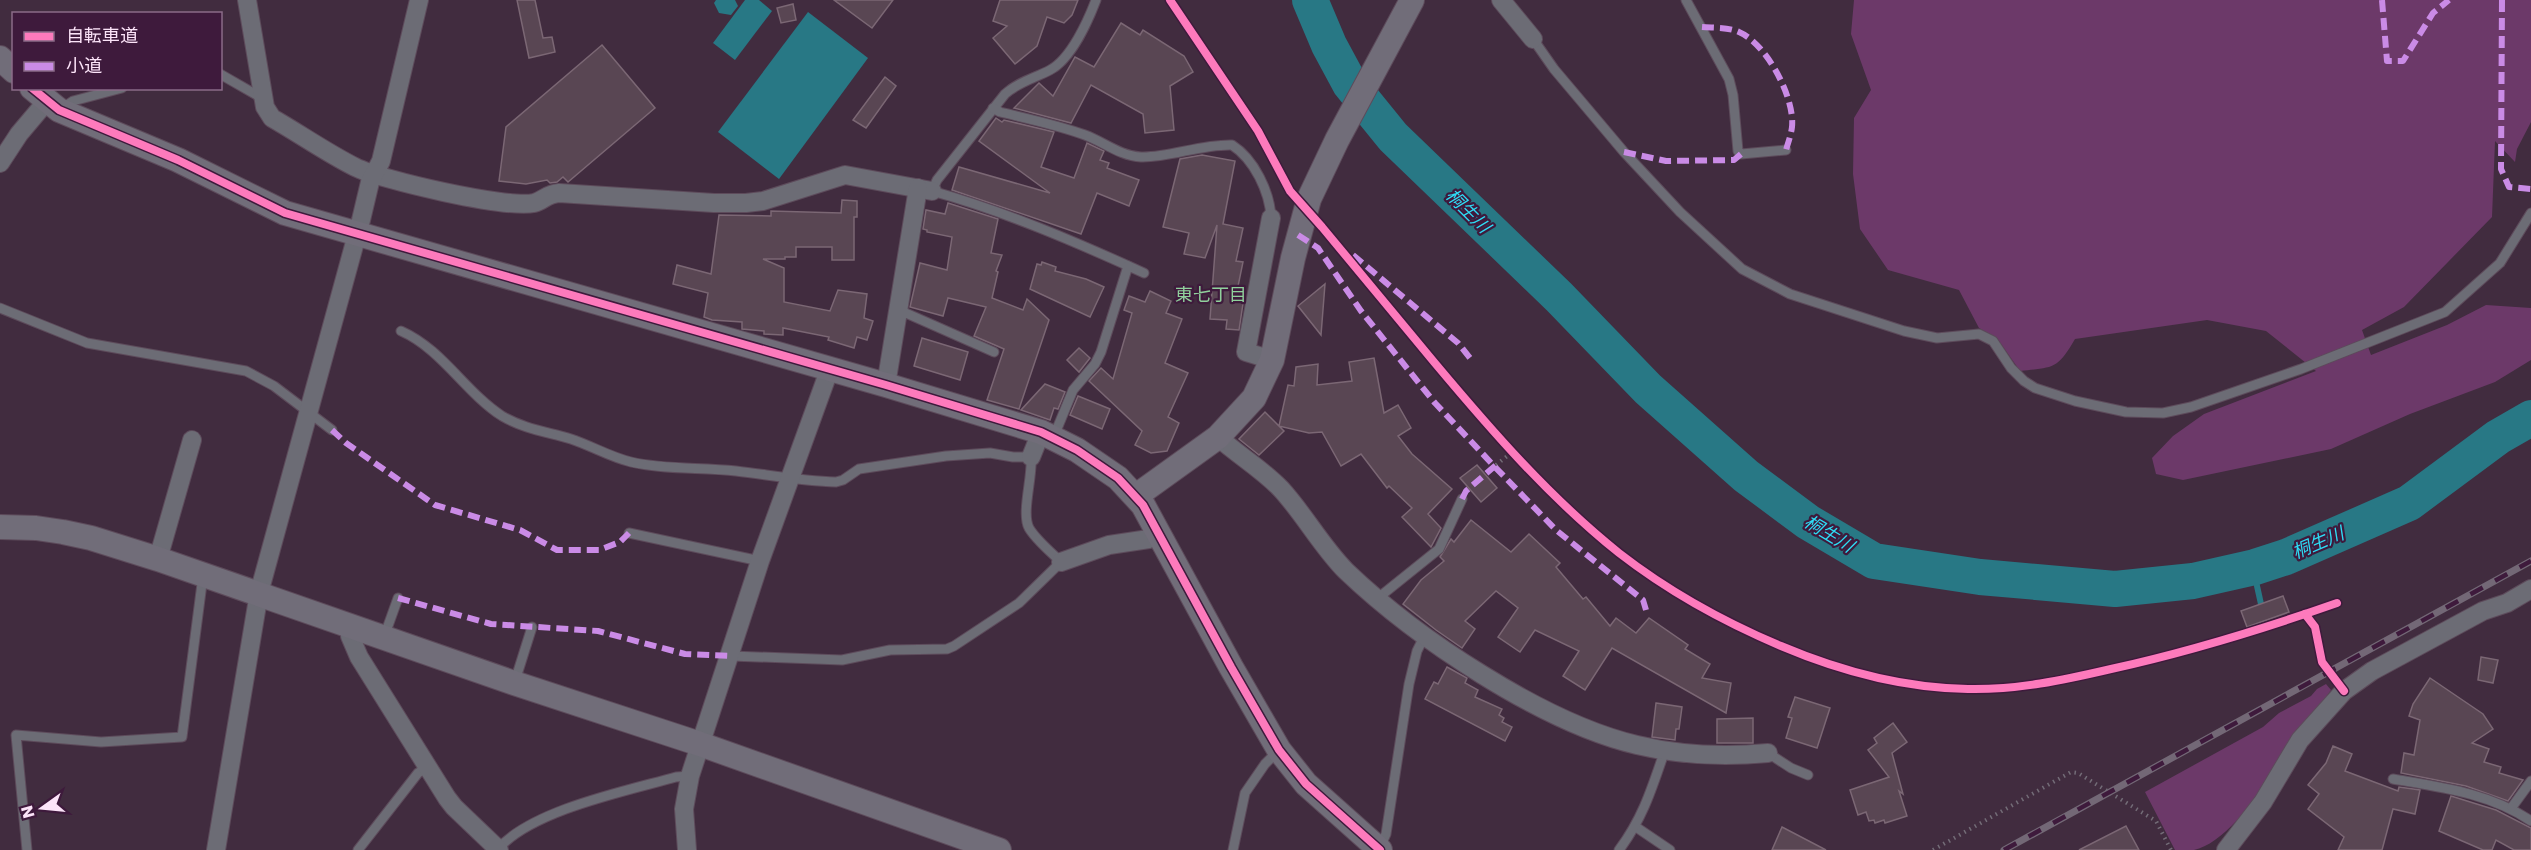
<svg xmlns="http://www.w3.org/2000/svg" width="2531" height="850" font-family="Poppins,'Noto Sans JP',sans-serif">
<rect width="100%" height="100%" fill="#412c3f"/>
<g fill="#6c3969">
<path d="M1854,0h677v122l-14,27 -2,13 -20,-21 -3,76 -88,90 -42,23 9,25 76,-30 39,-20 45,3v52l-36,22 -85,32 -79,35 -148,31 -27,-6 -4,-16 21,-22 31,-22 112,-43 -50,-40 -59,-11 -132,19c-18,31 -21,28 -55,32l-23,-33 -18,-10 -20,-38 -71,-20 -28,-41 -7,-55 1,-56 17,-28 -20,-56z"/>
<path d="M2326,684l5,6c-29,39 -91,151 -137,160 -6,0 -13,0 -19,0l-30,-58 118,-65 16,-14 32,-17 6,-7z"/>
</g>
<g fill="#287885">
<path d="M716,0h19l3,6 -7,9 -12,-2 -5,-10z"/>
<path d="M745,0h14l13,11 -37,49 -22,-17z"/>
<path d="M808,12l60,46 -89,121 -61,-47z"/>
</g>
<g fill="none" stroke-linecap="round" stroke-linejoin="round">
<path stroke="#287885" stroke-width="6" d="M2255,567l2,19 4,18"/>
<path stroke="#287885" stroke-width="36" d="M1310,0l19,45 21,39 43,53 166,160 89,92 98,87 62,46 66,39 106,16 135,12 78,-8 62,-14 31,-10 123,-54 89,-66 33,-19"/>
</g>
<g fill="#594653" stroke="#7b6774" stroke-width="1.5">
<path d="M517,0h18l8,38 9,-1 3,15 -26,6z"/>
<path d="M834,0h59l-21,28z"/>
<path d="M1000,0h78l-6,15 -8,8 -17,-6 -10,29 -22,18 -22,-26 14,-12 -14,-5z"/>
<path d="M793,4l3,16 -15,3 -4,-15z"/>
<path d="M1121,23l19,12 3,-5 41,26 9,16 -23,14 4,44 -29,3 -2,-19 -52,-29 -20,38 -57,-15 25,-25 14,13 22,-39 19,10z"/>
<path d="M602,45l53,63 -87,74 -5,-5 -6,5 -7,1 -3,-3 -21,4 -27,-3 7,-54z"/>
<path d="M885,77l11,9 -30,42 -13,-8z"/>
<path d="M996,118l6,4 2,-2 50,12 -13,35 33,11 13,-35 17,8 -4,9 9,3 -2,5 32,12 -10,26 -32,-13 -16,41 -129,-44 7,-23 91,26 -71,-52z"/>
<path d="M1202,155l33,6 -12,63 20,4 -7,33 7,1 -7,34 8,1 -5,33 -13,-1 1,-9 -17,-1 7,-94 -12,33 -21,-4 5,-21 -26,-6 17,-68z"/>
<path d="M842,200l15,1v16h-3v43h-22v-13h-36v10h-11v2h-22l21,9v34l46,9 8,-21 29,4 -3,24 9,3 -6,19 -10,-3 -3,11 -26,-8 1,-3 -46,-9v7l-19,-1v-3l-22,-2v-7l-30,-2 -8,-3 4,-24 -35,-9 4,-19 34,9 8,-59 52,1v-5l70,2z"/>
<path d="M948,203l50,16 -7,34 11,2 -6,16 2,1 -6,26 31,12 4,-11 22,21 -30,89 -32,-9 17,-51 -30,-13 12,-29 -38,-9 -5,18 -33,-9 10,-44 27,7 5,-33 -25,-5v-2l-4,-1 3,-19 19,4z"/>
<path d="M1042,262l14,5 -1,4 31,8 18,8 -14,30 -60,-28 7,-25 4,1z"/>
<path d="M1325,284l-4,51 -23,-29z"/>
<path d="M1150,291l21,10 -5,12 16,6 -17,44 23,10 -20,44 11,6 -12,28 -16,2 -16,-8 7,-14 -53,-50 12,-13 12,11 19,-66 -8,-3 5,-14 16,6z"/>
<path d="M922,338l46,14 -8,28 -46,-14z"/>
<path d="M1079,348l11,10 -11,14 -12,-12z"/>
<path d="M1374,358l10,55 14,-8 13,23 -13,8 14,18 40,35 -24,25 13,14 -10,19 -29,-30 10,-9 -23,-22 -2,2 -26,-34 -20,12 -19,-34 -13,1 -30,-7 5,5 -25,24 -20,-16 26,-27 14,14 9,-41 6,1 2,-19 22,-3 -1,21 35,-4 -3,-19z"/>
<path d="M1045,384l20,8 -7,17 -4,-1 -4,12 -29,-10z"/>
<path d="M1078,396l32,13 -8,20 -32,-14z"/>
<path d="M1477,465l20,23 -16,14 -21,-24z"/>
<path d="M1471,520l40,32 18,-18 31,29 -4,4 27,32 3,-2 24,29 6,-8 20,15 13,-15 39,27 -3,4 25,15 -8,14 29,5 -5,30 -114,-65 -27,42 -22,-14 16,-25 -44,-21 -15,22 -22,-15 20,-29 -22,-17 -31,30 10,8 -13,19 -26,-18 -33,-26 18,-24 23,-19 -4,-4 11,-18 3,3z"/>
<path d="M2283,596l6,16 -42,15 -6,-16z"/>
<path d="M2481,657l17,3 -5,23 -15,-3z"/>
<path d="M1447,667l20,11 -2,5 13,7 -3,7 27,12 -3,6 5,3 -2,4 10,5 -7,14 -80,-42 9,-17 4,2z"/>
<path d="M2430,678l53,36 10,15 -21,14 17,6 -5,13 17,5 -2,6 24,7 -15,21 -42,-15 -65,-13 3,-20 10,2 6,-35 -11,-4 4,-12z"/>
<path d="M1795,697l35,11 -13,40 -31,-10 6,-20 -4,-1z"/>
<path d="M1656,703l26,4 -3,22h-3l-1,11 -23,-3z"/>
<path d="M1753,718v25h-36v-24z"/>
<path d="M1893,723l14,19 -15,11 11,41 -4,-3 8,25 -22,7 -1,-3 -9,3 -1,-3 -5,1 -3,-9 -8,3 -8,-25 39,-13 -21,-27 9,-7 -3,-5z"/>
<path d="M2333,746l19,8 -7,17 53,20 1,-4 21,3 -5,24 -22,-5 -11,41h-44l6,-13 -36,-28 11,-15 -11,-9 18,-22z"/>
<path d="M2451,796l45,14 35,18v22h-17l-18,-10 -4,10h-9l-44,-19z"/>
<path d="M2126,826l13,24h-60z"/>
<path d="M1782,827l44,23h-54z"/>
</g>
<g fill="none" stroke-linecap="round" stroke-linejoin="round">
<defs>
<g id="lane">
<path d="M1096,0c-8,21 -25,59 -46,70 -15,8 -32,12 -45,24l-68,86 -5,11c72,20 144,51 212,82"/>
<path d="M1686,0l43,79 4,16 5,56 3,3 45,-4"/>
<path d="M1533,39l21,30 70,83 56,60 62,57 48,25 114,37 33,7 42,-4 14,7 18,27 13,13 11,7 40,13 51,11 37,1 28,-6 110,-38 144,-57 55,-49 31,-50"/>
<path d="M220,74l42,24"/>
<path d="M993,108l7,4c29,7 58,13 85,23 19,7 35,21 56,22 28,1 60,-13 91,-12 22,14 38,47 39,73"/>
<path d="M61,109l12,-8 49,-13"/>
<path d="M0,308l87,35 159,28 28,15 58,44"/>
<path d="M899,310l95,42"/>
<path d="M401,331c41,18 64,61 101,85 22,13 46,16 69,23 21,7 39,18 60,23 35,8 70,5 105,9 34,4 66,10 100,11l7,-2 16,-11 87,-13 44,-3 23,4h18c2,19 -10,56 -2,71 7,12 22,24 32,34l-42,41 -65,43 -7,3 -57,1 -48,10 -111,-4"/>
<path d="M1054,436l19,-46 22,-26 6,-12 27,-86"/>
<path d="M629,533l131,28"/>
<path d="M1378,598l61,-49 23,-50"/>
<path d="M384,637l14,-39"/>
<path d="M515,681l17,-54"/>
<path d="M1768,753l23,15 17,7"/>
<path d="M2393,779c47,8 97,14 138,42"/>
<path d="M2512,807l19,-26"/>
<path d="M1636,827l34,23"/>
<path d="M1380,847l6,-13 23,-150 8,-33 8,-16"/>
<path d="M498,849c34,-39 128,-58 178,-72l14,-1"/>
<path d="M27,850l-11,-115 85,7 81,-5 21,-161"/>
<path d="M358,850l60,-77 11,-7"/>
<path d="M1233,850l12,-57 20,-29 14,-14"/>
<path d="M1619,850c24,-32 33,-62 46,-100"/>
</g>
<g id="street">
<path d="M247,0l18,107 7,11c28,16 55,35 83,49 26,13 152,42 179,36 9,-2 12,-9 25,-10l155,10h32l17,-2 82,-26 87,16"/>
<path d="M1501,0l32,39"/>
<path d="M0,163l19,-29 27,-32"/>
<path d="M1271,218l-25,134 26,8"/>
<path d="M886,385l32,-197"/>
<path d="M1218,437c20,18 44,32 63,52 23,25 41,58 65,82 70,67 197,152 291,174 42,10 88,12 131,8"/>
<path d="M1031,457l10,-25"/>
<path d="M158,559l34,-119"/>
<path d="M1061,562l48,-17 40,-6 12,-5"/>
<path d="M351,625l-1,11 9,21 88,141 7,9 45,43"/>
<path d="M216,850l43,-257 102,-373 9,-38 11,-21 38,-161"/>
<path d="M687,850l-3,-41 6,-33 70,-215 70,-193"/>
<path d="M2226,850l37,-48 37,-62 44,-49 28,-20 111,-60 24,-8 24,-14"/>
</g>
<g id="secondary">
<path d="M0,58l14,13"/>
<path d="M32,88l27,22 119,50 107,53 601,172 155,47 36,18 41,28 25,27 88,162 48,83 27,34 74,66"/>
<path d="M1136,496l82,-59 36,-39 18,-38 21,-102 16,-59 28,-59 75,-140"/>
<path d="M0,527l36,1 27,4 28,6 67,21 356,124 186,61 299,106"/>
</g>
</defs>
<use href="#lane" stroke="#5d4b5b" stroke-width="11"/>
<use href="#street" stroke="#5d4b5b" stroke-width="20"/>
<use href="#secondary" stroke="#5d4b5b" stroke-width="26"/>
<g stroke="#736c77" stroke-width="4" stroke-dasharray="1.5 4.5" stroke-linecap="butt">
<path d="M1496,465l15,-12"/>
<path d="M1933,850l138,-78 7,1 78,48 15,29"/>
</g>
<use href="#lane" stroke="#6c6c75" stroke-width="9"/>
<use href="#street" stroke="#6c6c75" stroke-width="18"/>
<use href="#secondary" stroke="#716d79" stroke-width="24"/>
<defs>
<path id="rail" d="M2004,850l527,-289"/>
</defs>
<use href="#rail" stroke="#736876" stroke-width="7"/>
<use href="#rail" stroke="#3e1a3c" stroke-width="4.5" stroke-dasharray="14" stroke-linecap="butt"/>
<g stroke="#ca8be6" stroke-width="6" stroke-dasharray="12 6" stroke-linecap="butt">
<path d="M2382,0l5,61h16l30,-48 16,-13"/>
<path d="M2502,0l-1,169 8,18 22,2"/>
<path d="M1702,27c12,1 26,0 37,5 28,12 56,66 53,95 -1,8 -4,16 -6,23"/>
<path d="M1624,152l42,9 68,-1 7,-6"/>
<path d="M1298,235l20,13 43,63 74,92 60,64 61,63 87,70 3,10"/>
<path d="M1353,255l105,88 12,15"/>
<path d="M332,430l14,13 89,62 85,25 37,20h42l21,-8 9,-9"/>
<path d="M1462,499l4,-8 30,-26"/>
<path d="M398,598l93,26 107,7 87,23 46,2"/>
</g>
<defs>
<g id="cycleway">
<path d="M1170,0l88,131 32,60 32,36c37,45 75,90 112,135 57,68 115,135 185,191 49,38 105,69 162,93 59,25 122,42 187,43 49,1 96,-9 143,-20 77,-17 152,-40 226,-66"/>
<path d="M32,88l27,22 119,50 107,53 601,172 155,47 36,18 41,28 25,27 88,162 48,83 27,34 74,66"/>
<path d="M2305,614l10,13 7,35 22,29"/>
</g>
</defs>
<use href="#cycleway" stroke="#3e1a3c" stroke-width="11"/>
<use href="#cycleway" stroke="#fd7abc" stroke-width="8"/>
</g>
<g text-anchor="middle" stroke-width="4.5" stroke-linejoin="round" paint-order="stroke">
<g font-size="18" font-style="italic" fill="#2eddf5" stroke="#3e1a3c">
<text transform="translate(1468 211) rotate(45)" y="6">桐生川</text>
<text transform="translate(1829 534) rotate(31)" y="6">桐生川</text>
<text transform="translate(2318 543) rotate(-23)" y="6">桐生川</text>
</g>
<g font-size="18" fill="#90d19c" stroke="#3e1a3c">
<text x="1211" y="301">東七丁目</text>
</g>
</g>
<rect x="12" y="12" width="210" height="78" fill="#3e1a3c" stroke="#8a6b88" stroke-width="1.5"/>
<rect x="24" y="32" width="30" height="9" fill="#fd7abc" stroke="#8a6b88" stroke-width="1.5"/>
<text x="66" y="42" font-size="18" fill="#fce4f9">自転車道</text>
<rect x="24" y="62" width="30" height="9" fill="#ca8be6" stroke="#8a6b88" stroke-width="1.5"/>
<text x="66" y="72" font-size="18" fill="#fce4f9">小道</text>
<g transform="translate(42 808) rotate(255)" stroke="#3e1a3c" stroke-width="4.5" paint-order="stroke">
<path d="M0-4.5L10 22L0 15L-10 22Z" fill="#fce4f9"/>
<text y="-9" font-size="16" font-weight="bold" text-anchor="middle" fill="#fce4f9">N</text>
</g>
</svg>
